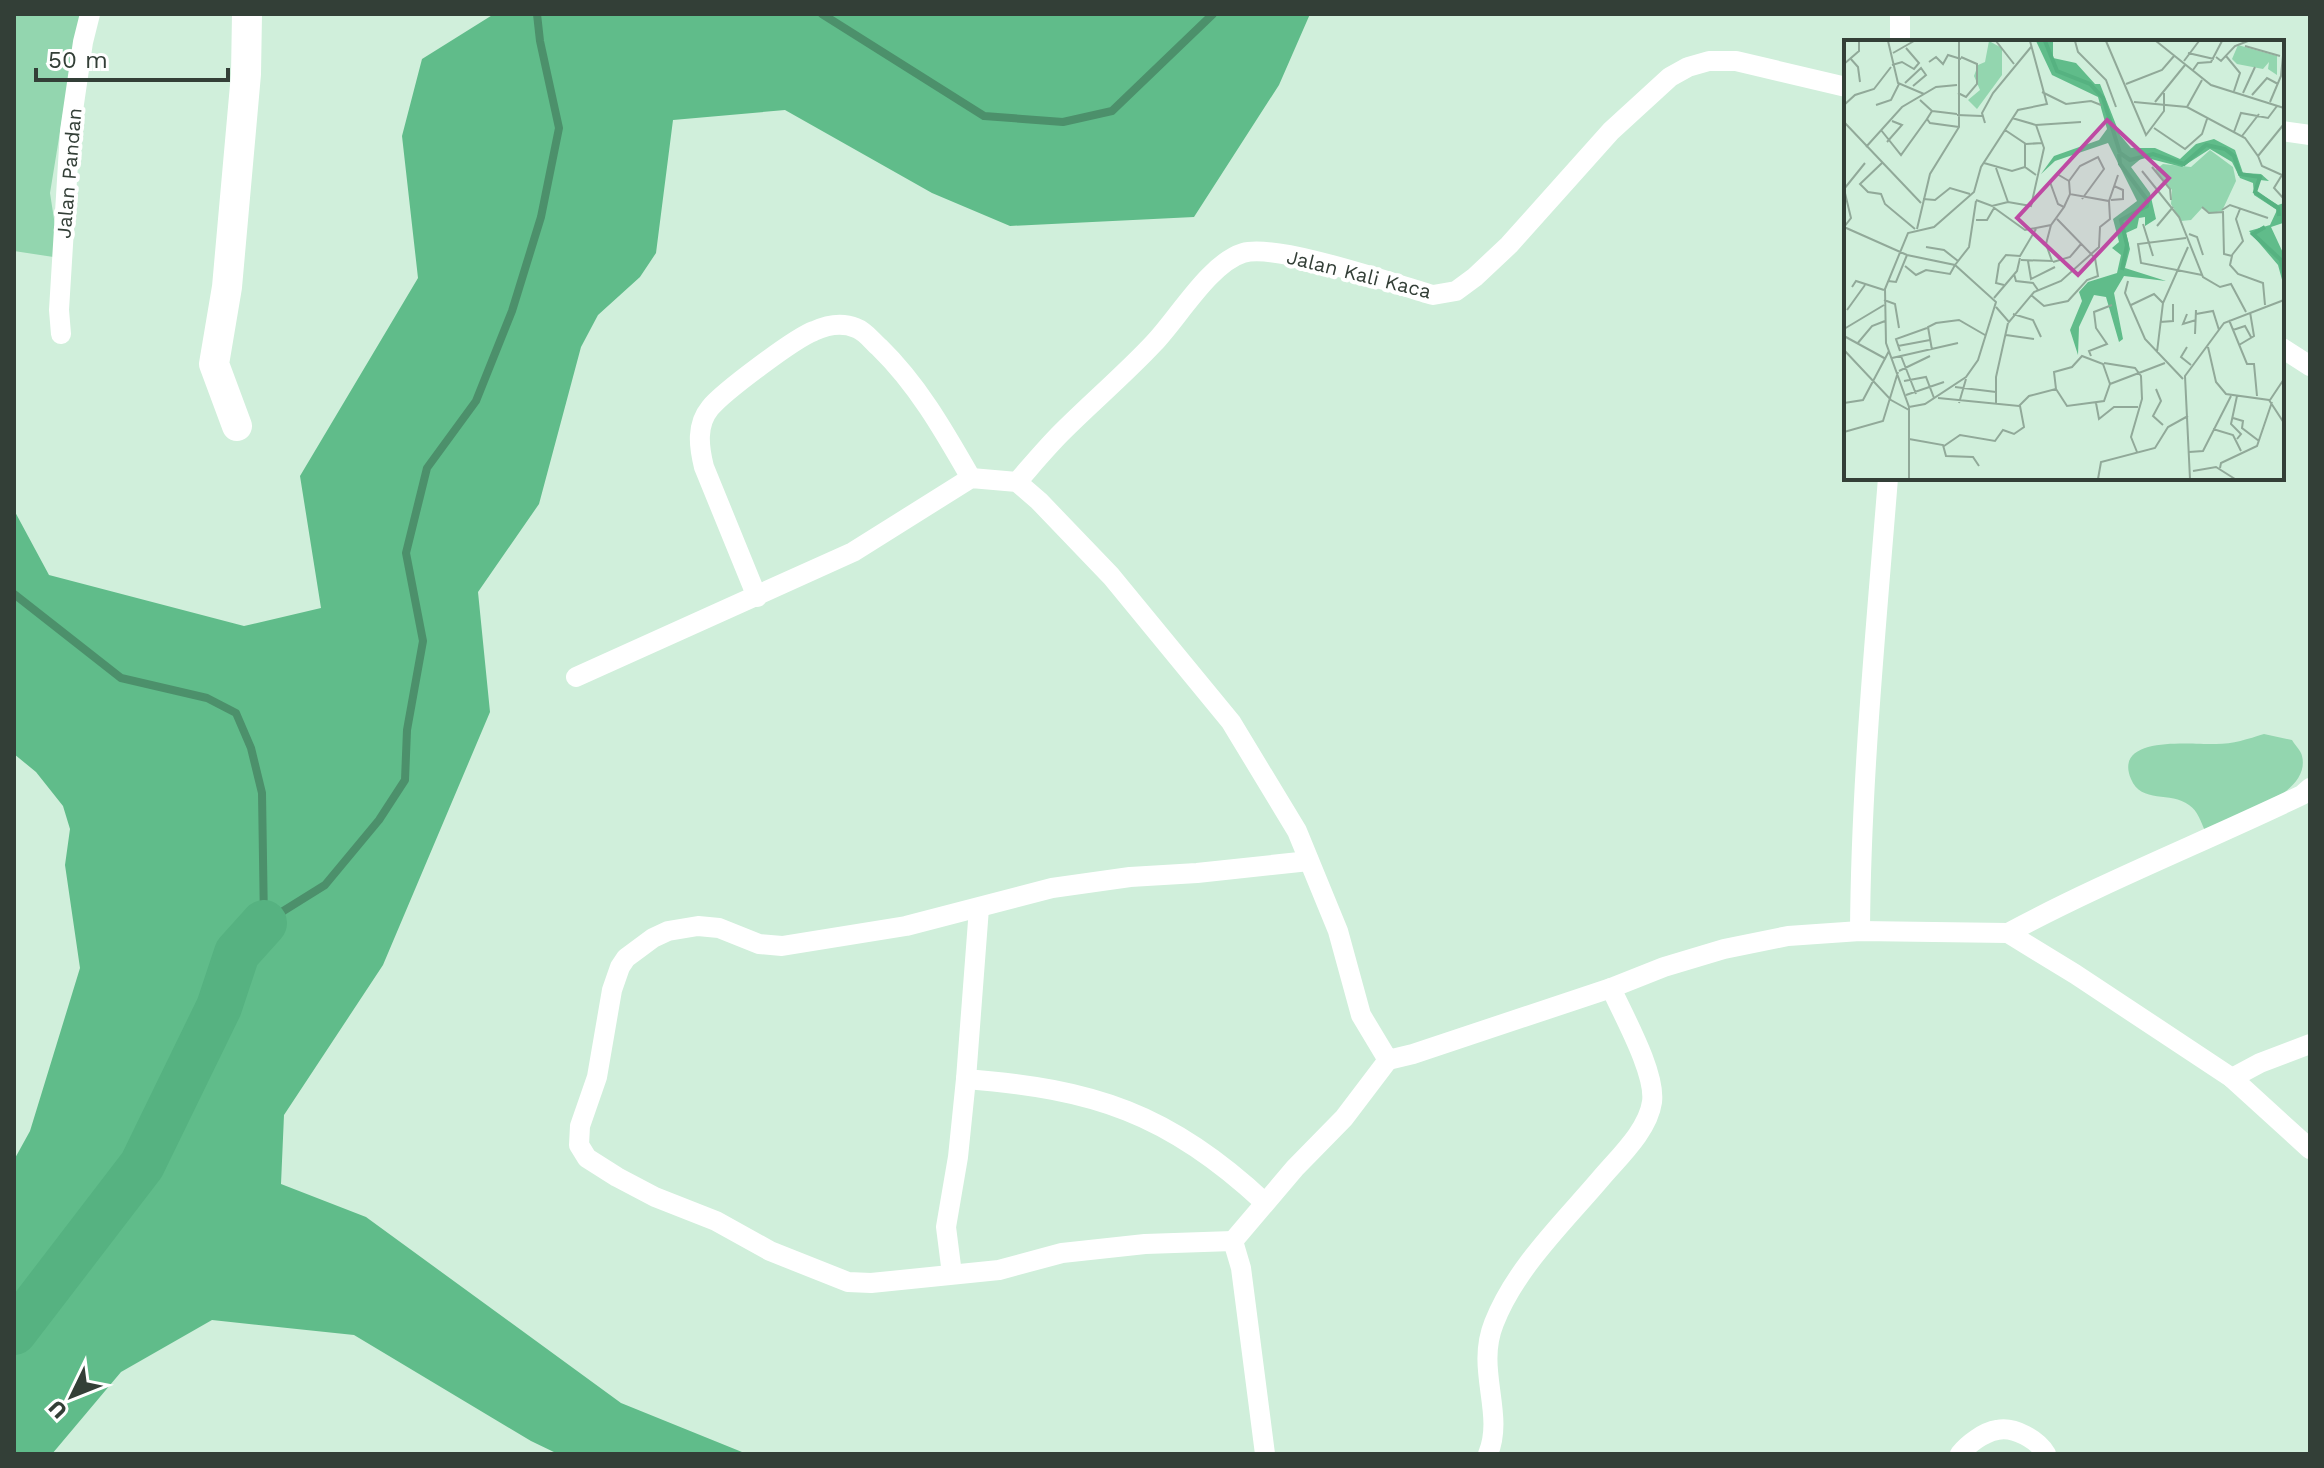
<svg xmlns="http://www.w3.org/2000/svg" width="2324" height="1468" font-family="'Work Sans',sans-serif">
<rect width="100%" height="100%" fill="#d0efdb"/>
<g fill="#93d6af">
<path d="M14,14h69l-9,32 -24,147 10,65 -46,-7z"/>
<path d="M2264,734l28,6c3,5 9,11 10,16 10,39 -70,63 -97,75 -4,-9 -7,-20 -16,-26 -18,-14 -48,-1 -58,-26 -19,-45 64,-34 85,-35 17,0 32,-5 48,-10z"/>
</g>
<path fill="#60bc8a" d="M494,14h816l-31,71 -85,132 -184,9 -78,-33 -147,-83 -112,10 -17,133 -16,24 -42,38 -17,32 -42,157 -61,88 12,120 -107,253 -99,150 -3,69 85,33 255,186 121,49 10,2h-194l-27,-13 -177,-106 -142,-15 -91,52 -69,82h-38v-294l16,-29 50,-163 -15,-103 5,-36 -7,-23 -27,-34 -22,-18v-244l35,65 195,51 77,-18 -21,-132 118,-198 -16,-142 20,-77z"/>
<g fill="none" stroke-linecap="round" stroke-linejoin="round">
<g stroke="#4c906b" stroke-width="8">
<path d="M822,14l162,102 79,6 49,-11 101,-97"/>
<path d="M14,594l107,84 86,20 29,15 15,35 11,45 2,130"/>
<path d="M264,923l61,-38 54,-65 26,-40 2,-50 16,-89 -17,-88 21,-85 49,-67 36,-90 29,-94 18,-89 -19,-87 -3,-27"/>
</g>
<path stroke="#56b281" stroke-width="46" d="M14,1332l128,-167 77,-158 18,-54 27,-30"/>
<g stroke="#fff" stroke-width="20">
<path d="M1900,42v-28"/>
<path d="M2282,131l28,4"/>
<path d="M61,334l-2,-24 11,-179 13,-89 7,-28"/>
<path d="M2282,348l28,18"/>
<path d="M1017,482c15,-17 29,-34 45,-50 30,-30 63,-58 92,-89 24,-25 56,-80 89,-90 34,-10 151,31 190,42l23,-4 19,-14 34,-32 102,-114 59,-54 18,-10 21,-6h27l110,26"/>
<path d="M757,597l-53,-130c-5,-20 -8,-42 6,-59 13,-16 85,-70 104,-77 13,-6 28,-9 42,-3 9,3 16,13 23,19 39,38 65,84 92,131"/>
<path d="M576,677l277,-125 118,-74 46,4 22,19 72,75 120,146 66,109 41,100 23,84 27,45 25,-6 198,-66"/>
<path d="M1860,931c1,-152 16,-302 28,-453"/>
<path d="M2008,933c95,-51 196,-91 294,-138l8,-7"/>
<path d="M2232,1078l28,-15 50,-19"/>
<path d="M966,1079c127,10 203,34 298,123"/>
<path d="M1233,1241l-88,3 -83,9 -63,17 -128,13 -23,-1 -78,-31 -54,-30 -61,-24 -38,-20 -30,-19 -8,-13 1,-19 17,-49 15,-87 8,-23 6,-9 27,-20 15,-7 30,-5 21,2 40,16 23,2 124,-20 146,-38 78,-11 67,-4 112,-12"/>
<path d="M1233,1241l62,-73 49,-50 44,-58"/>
<path d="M1233,1241l8,27 24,186"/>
<path d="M952,1274l-6,-47 12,-70 8,-78 13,-171"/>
<path d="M1488,1454c17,-41 -13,-84 6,-131 22,-56 70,-101 108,-146 18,-21 46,-47 50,-75 4,-29 -29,-87 -41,-114l53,-21 60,-18 64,-13 72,-5 148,2 67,41 157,104 78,71"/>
<path d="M1960,1454c8,-10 24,-22 37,-24 17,-4 41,10 49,24"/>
</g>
<path stroke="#fff" stroke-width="30" d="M237,426l-23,-62 13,-77 19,-213 1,-60"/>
</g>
<g text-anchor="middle" stroke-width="8" stroke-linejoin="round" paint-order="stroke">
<g font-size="20" fill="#333f37" stroke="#fff">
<text transform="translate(69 173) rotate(-85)" y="7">Jalan Pandan</text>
<text transform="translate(1359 274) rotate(14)" y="7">Jalan Kali Kaca</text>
</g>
</g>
<g transform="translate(1844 40)">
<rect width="440" height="440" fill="#d0efdb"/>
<path d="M145,1l13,7v27l-25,34 -9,-9 12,-10 -6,-14 4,-11 7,-3zM394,5l39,11v19l-9,-6 1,-7 -6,7 -26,-5 -5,-5zM366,110l23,17 3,14 -14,30 -11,2 -9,-5 -11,12 -10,1 -10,-17 1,-14 -17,-20 8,-6 28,3z" fill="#93d6af"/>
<path d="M192,1h17v17l23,5 19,21h5l20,51 11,13h24l25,11 16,-15 18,-5 21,11 8,23 18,1 8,7 -9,-1 -6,10 24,15 6,-2 -1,20 -12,4 13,28v32l-6,-22 -29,-34 21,-6 7,-15 -23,-15 -1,-12 -13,-5 -8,-16 -22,-13 -28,18 -39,-10 -12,10 19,26 6,26 -11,7v-9l-6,1 -2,10 -11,5 4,16 -5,19 41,13 -42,-5 -10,17 9,46 -4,3 -13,-45 -12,-2 -15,32 -1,28 -8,-25 12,-29 -3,-9 9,-10 29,-9 4,-18 -9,-7 7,-6 -6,-23 24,-18 -29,-58 -53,18 -14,13 13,-18 45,-16 8,-11 -9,-32 -46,-22z" fill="#60bc8a"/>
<path fill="none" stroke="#56b281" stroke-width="4" d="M201,1l12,30 33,13 13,14 17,55M276,113l10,7 23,-6 31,10 22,-19 19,4 9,7 6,18 20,3 -5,15 23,16 1,8M275,114l1,10 28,37 -1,5 -26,14 6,25 -5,25M421,187l-12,7 28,26 3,15"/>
<path fill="none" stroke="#91a999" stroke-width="2" d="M44,1l10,42 26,11M152,1l18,23M231,1l3,11 28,28 10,27M262,1l40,94 18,-24v-18M312,1l55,44 73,23M401,6l35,10M49,13l21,-12M344,13l26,6M382,16l14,17 -6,18M372,17l5,4 14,-15 13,-5M6,18l8,9 2,15M340,21l15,-20M85,22l7,-5 7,7 5,-9 13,4M0,24l15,-13v-10M48,25l10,-3 12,7 5,-6 -13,-15M349,30l5,-7 13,-1 11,-21M61,43l16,-15 5,7 -13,11M282,44l36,-14 12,-14M198,52l24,12 25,-3 10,4M114,53l8,4 11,-13v-20l-16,-7M399,53l12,-26M408,55l15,-17 11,6M76,60l12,11 -5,8 3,4 29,4M290,62l53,5 58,31 13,18 26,-32M311,62l30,-37M426,62l11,-26 3,-31M0,65l11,-10 19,-6 17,-22M32,65l15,-5 8,-16M343,67l15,-27M88,71l25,3M113,75l25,1M0,82l77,81M141,83l-3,-10 11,-20 38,-46M192,85l45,-3M310,88l31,21 17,-15 5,-15M37,90l20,25 26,-36M161,90l21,14 16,-1M390,92l7,-19 27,5 9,-12M398,96l17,-22M43,102l15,-17 -10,-4M181,103v24l11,8M22,107l36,-40 34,-20 21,-2M414,116l4,10 20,9 -8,13 10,11M21,123l-21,26 7,29 -7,9 63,28 48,10 41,37 -18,58 -12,17 -41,27 -16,3M38,123l-22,21 8,8 13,2 4,10 30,25M140,123l28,8 13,-4M308,127l18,22 1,11M152,128l12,34M298,131l37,46 24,60 17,10 11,-3 15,28M226,154l-1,-13 11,-15 18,-9 6,12 -22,30M79,159l12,1 15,-12 20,6M132,160l16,6 16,-4 23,4 13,-58 -8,-23 -24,-7M267,160l12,-1v-9l-9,-4M149,167l32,23 26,-5 13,-18 -6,-3 -8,-22 7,-8 12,7M220,167l6,-13 39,7 9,-26M358,167l7,6 14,-1 1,42 8,2 -2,9 8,9 25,9 2,22M378,170l8,-5 38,13M132,180h11l7,-12M299,184l10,32M313,186l16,-19M73,189l13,-55 29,-47v-86M345,194l8,3 6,18M342,198l-48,6 3,19 61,12M82,207l18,3 14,11M388,215l11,-14 -7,-22 4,-10M177,220l31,1 -6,-17 5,-19M184,221l3,18 24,-12M209,222l17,-5 11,-13M111,225l14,-18 7,-46M61,226l11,9 10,-5 24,4 5,-9M170,234l2,7 17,2 5,7M44,241l8,1 11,-27M284,241l-3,12 20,46 38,40M160,245l-8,-2 3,-19 7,-9 14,1 16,-27M8,247l4,-6 28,9M187,255l13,11 24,-5 19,-21 11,-4 -3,-18 -38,-39M150,258l23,-27 3,-13M40,260l11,4 4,24M287,265l23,-11 9,9M152,267l13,15 25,-30 27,-11 38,-34 1,-20 10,-8 -1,-18M3,270l18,-25M169,274l20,6 8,17M343,274l-4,10 13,-4M352,274l17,-3 6,19M385,280l18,44h7l3,32M316,282l13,-1v-17M0,289l40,-24M389,290l12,-4 6,11M351,294l1,-24M162,295l28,4M0,296l42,23M13,304l15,-18 13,-5M395,305l15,-9 -4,-24M54,306l32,-6M343,307l-6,10 10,8M364,307l8,35 10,12 43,6 15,23M0,310l47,50 18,10M88,310l-4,-23 8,-4 23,-3 26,15M56,311l-4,-12 31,-11M313,312l6,-49 25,-56M57,316l15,38M247,316l-2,-5 18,-7 -11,-16 -2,-16 18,-7M48,318l66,-15M260,323l31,5 6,8 1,23 -11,38 6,15M55,331l31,-15M60,341l22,-4 8,21M266,344l55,-21M111,347l41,5M212,349l11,17 37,-5 6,-17M312,349l5,12 -8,15 10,9M62,355l38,-13M94,358l81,8 10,-10 27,-7 -2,-17 18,-5 10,-11 21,8 7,20M426,360l14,-21M0,363l19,-3 26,-49M115,363l7,-24M252,363l3,16 15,-12h24M152,364v-27l12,-54M389,378l10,3 -1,7 17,13M369,389l20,6 8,16M0,392l39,-11 15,-49M65,399l34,6 3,11 27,1 6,9M393,399l4,-5 -10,-10 6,-28M100,406l16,-11 35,6 8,-11 11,4 10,-7 -4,-21M345,412l14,-1 28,-55M376,428l1,-5 36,-17 15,-44M349,431l23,-4 19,12M65,439v-72l-23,-64 -1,-54 23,-56 26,-6 40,-35 7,-25 37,-57 29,-6 -17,-63M254,439l3,-17 54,-14 13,-21 20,-11M346,439l-5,-103 39,-53 60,-23"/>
<path fill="#be4aa3" fill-opacity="0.15" stroke="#be4aa3" stroke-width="4" d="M263,80l62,58 -91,97 -61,-57z"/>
<rect width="440" height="440" fill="none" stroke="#333f37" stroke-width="4"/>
</g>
<rect width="2324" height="1468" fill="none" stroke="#333f37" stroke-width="32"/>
<g transform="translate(72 1396) rotate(227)" stroke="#ffffff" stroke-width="6" paint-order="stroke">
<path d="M0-6L14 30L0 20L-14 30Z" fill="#333f37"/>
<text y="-12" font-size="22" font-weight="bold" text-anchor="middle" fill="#333f37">U</text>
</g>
<path d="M36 68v12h192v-12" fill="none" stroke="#333f37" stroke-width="4"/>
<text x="48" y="68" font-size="24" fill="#333f37" stroke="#ffffff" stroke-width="6" paint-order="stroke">50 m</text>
</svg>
